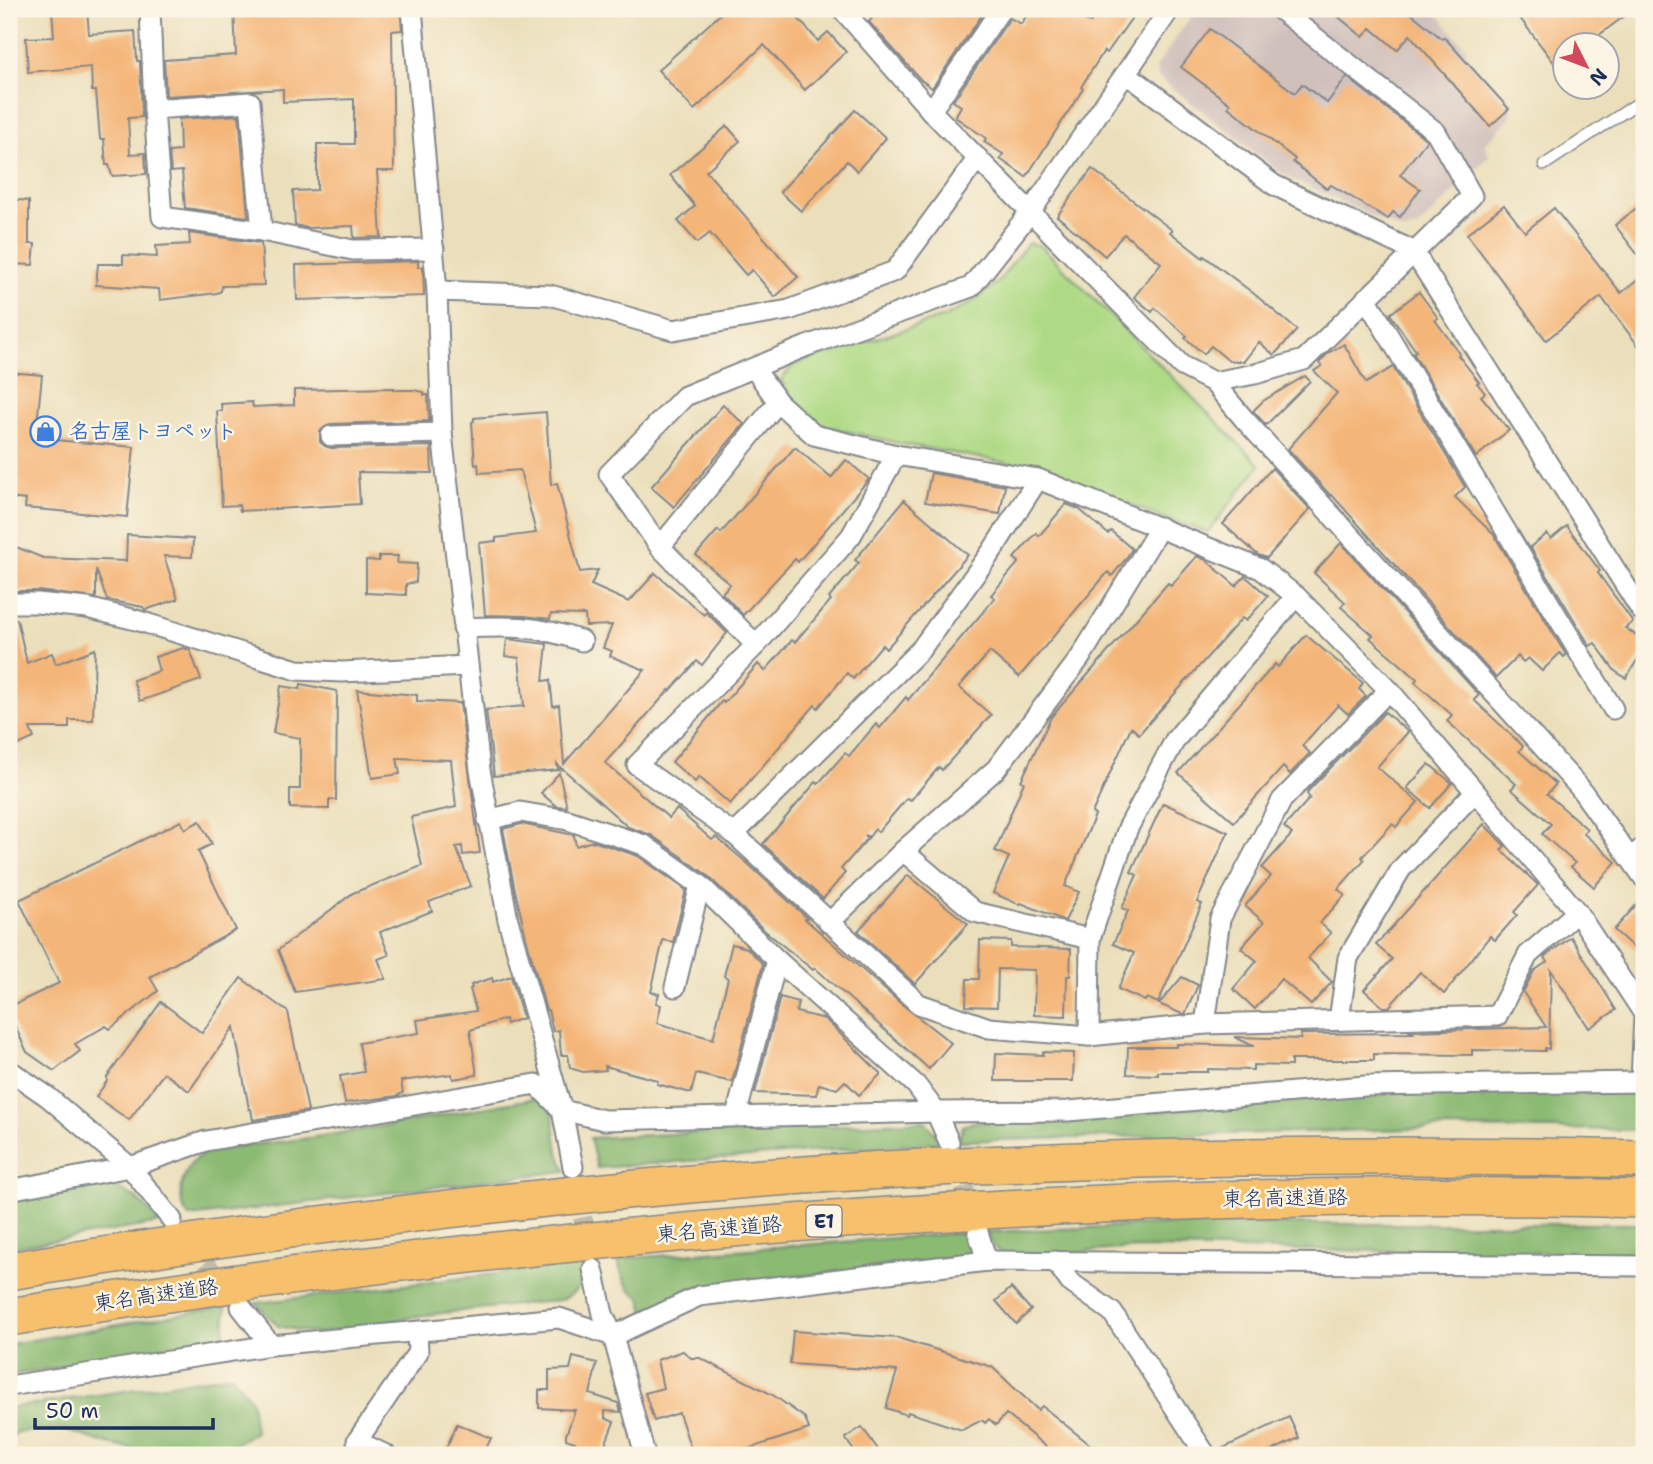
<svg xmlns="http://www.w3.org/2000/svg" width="1653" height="1464" font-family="'Shantell Sans','Klee One',sans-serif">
<rect width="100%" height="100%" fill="#fcf5e5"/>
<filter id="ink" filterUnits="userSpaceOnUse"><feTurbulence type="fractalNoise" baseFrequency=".0143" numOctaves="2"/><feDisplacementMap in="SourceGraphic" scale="14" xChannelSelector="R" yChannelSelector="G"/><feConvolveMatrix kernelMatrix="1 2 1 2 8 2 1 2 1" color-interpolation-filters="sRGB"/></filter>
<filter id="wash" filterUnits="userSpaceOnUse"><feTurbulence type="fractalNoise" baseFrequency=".00686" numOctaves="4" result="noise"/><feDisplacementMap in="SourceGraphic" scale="28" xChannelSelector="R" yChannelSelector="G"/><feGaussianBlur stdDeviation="1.57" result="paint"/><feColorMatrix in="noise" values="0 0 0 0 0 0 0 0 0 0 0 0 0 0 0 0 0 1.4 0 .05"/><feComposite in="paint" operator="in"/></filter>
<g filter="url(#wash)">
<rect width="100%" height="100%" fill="#ebdfbb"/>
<path fill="#d0c0bc" d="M1196,9h237l33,39 -1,8 45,52 1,8 -26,29 4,11 -70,71 -15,4 -120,-56 -126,-98 -2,-10z"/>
<path fill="#afda85" stroke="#658472" stroke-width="2" d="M1028,243l13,3 219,219 -52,67 -42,-13 -124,-50 -139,-25 -84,-19 -29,-28 -9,-17 12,-15 154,-49 24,-13 27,-21z"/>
<g fill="#8bba72" stroke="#537468" stroke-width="2">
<path d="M1644,1091v39l-195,-2 -491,13 5,-15 11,-4 115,-6 312,-24z"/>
<path d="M537,1098l15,10 6,43 8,20 -377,46c-16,-21 -6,-52 15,-64 14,-7 71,-10 90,-13 81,-11 162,-28 243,-42z"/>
<path d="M925,1121l16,21 -344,26 -7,-30z"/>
<path d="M97,1185c33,4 42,13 63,38l-151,25v-48z"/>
<path d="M1176,1224h468v30l-508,-6 -125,9c-14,-4 -19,-11 -25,-25z"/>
<path d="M971,1232l3,9 -7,16 -279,32 -16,13 -27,10 -4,-14c-15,-9 -20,-22 -23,-39z"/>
<path d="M587,1263l2,4c-6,16 -12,26 -28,33l-136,15 -108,19 -39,-8 -22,-23z"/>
<path d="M226,1306l-2,30 -10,8 -205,31v-31z"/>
<path d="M232,1375l19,25 4,32 -34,20 -20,3h-38l-51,-10 -51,-16 -44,3 -8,9v-33z"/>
</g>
<g id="blocks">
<g fill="#f4b578">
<path d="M52,9h35l2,25 46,-3 2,30h3l2,56 -14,1 2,36 15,-1 1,21 -34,2 -3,-11h-3l-2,-26h-4l-4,-48h-4l-1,-24 -63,5 -2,-34 28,-1z"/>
<path d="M234,9h166l2,21 -10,1 2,140h-17l4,66 -27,1 -1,-12 -46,2 -12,-3 -2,-34 24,-1v-46h37v-45l-71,3v-13l-117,7 -2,-36 72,-5z"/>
<path d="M726,9h64l28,32 10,-9 18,20 -41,38 -41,-45 -70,65 -36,-40z"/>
<path d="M879,9h107l-54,79 -11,-8 -52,-58z"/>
<path d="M1031,9h36l23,14 10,-14h38l-31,44 -3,-2 -23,36 2,2 -57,88 -26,-18 3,-5 -19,-12 2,-4 -31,-21 6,-11 -8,-5 57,-83 11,6z"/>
<path d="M1329,9h77l36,30 2,-2 65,72 -19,17 -80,-91 -13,15 -26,-22 -8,9z"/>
<path d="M1513,9h121l-35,26 8,11h-42v31z"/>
<path d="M1210,29l85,64 7,-9 25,19 20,-26 80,63 -27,35 20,14 -20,28 -7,-5 -5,7 -57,-34 -4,4 -34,-27 2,-3 -67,-52 2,-3 -49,-37z"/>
<path d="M855,110l31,28 -29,33 -10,-10 -46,50 -21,-19z"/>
<path d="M239,115l9,102 -63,-9 -3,-37 -11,1 -2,-20 11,-1 -1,-32z"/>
<path d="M727,126l13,15 -34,30 92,106 -23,20 -23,-27 -6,5 -36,-42 -13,10 -19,-22 17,-15 -25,-31z"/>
<path d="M1092,169l80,61 -2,2 33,26 1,-2 49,37 44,37 -23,25 -15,-13 -15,19h-15l-18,-15 -7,8 -19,-16 2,-2 -32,-28 -3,4 -18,-15 27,-34 -37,-29 -19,22 -48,-40z"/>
<path d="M9,199l20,2v43h6l-2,21 -24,-1z"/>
<path d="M1644,202v61l-29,-38z"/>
<path d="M1504,205l21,27 29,-24 67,85 23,-18v78l-43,-56 -55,43 -79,-106z"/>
<path d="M189,233l72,10 3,42 -42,1 -1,5 -4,2 -57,7 -1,-11 -63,-4 2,-21h25v-9l34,2 -1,-11 34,-2z"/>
<path d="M418,261v6h5l1,29 -127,4 -1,-35z"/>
<path d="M1419,292l19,26 -3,2 25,34 -2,1 21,27 -2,1 8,10 -4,3 28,34 -33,27 -63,-104 3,-2 -26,-37z"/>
<path d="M1344,344l22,39 27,-16 72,120 -10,10 39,38 72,120 -2,2 -4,-4 -18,18 -14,-13 -5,4 -5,-6 -22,22 -164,-183 -1,1 -43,-47 49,-56 -23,-22 8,-5 -3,-3 9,-10z"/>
<path d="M9,372l33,3 -5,49 19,2 -1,14 79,7 -7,70 -102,-9 1,-8 -17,-2z"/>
<path d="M1305,376l5,5 -44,44 -13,-14 10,-10z"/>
<path d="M394,388v2h19l11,2v3h4l1,26 -99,3 -10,7v11l5,4 6,2 100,-2 1,27 -74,-1 2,32 -120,7 -1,-6 -17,1 -5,-95h5l-1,-7 31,-2 1,5 41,-2v-15z"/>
<path d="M723,405l21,19 -70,83 -23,-20z"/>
<path d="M546,412l5,73 6,-2 23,89 18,-2 -7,15 38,17 26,-29 49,42 2,-3 21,21 -25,32 -5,-4 -27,30 -1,-1 -64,73 64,55 8,-9 35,31 4,-3 31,26 60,55 -2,1 94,83 52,41 -22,26 -114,-101 -2,2 -48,-39 -58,-56 -56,-40 -23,-8 -65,-58 -4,1 2,-2 -4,-4 1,6 -64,6 -8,-66 38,-4 -5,-48 -14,-2 2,-17 40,5 -4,37 7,-1 3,26 6,-1 5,59 81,-94 -35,-14 2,-5 -9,-3 9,-23 -26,1 -1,-11 -34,-1 -1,5 -26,-3 -39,-1 -6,-72 17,-2v-3l40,-5 -16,-63 -41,3 -1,-9 -3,1 -3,-43 2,-1v-3z"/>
<path d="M795,447l36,31 15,-18 23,19 -71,83 -3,-3 -52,56 -21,-22 8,-9 -34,-29 22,-25 3,3z"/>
<path d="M1272,468l38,41 -43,49 -9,-3 -35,-31z"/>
<path d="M931,473l74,13 -5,28 -75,-12z"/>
<path d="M904,500l64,55 -82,94 -4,-4 -29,34 -6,-6 -29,35 -3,-3 -85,99 -31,-27 -4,5 -23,-20 50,-61 2,2 34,-39 7,7 27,-31 3,2 36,-42 -2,-2 30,-35 -4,-3z"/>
<path d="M1066,504l13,5 29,25 3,-3 21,18 -7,11 -13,16 -4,-4 -89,105 -29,-25 -31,35 32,28 -49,55 -3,-3 -28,33 -4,-2 -29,34 -3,-3 -6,8 -4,-2 3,3 -27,31 4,4 -22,26 -60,-55 53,-62 2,2 27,-31 4,3 27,-32 4,4 26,-31 2,3 87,-102 -4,-3 28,-33 -5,-4 22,-25 3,3z"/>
<path d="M1567,526l33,45 -2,2 35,49 -8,6 19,12v9l-18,29 -11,-7 -20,-28 -5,3 -60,-99 17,-13 4,5z"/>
<path d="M127,535l66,4 -1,18 -28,-1 14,43 -33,11 -2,-3 -36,-7 -11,-31v29l-58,-7h-29v-47l34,14 83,3z"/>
<path d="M1341,543l138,152 -5,5 49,46 -4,5 37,33 -9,10 40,35 -4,4 33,29 -22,25 -23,-20 4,-4 -33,-29 9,-10 -40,-35 5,-5 -69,-63 5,-6 -37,-33 2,-3 -47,-41 3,-3 -32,-28 4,-5 -31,-29z"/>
<path d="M379,556h19l-1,7 20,1 -1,18 -10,2v11l-40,-2v-33l13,1z"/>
<path d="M1197,556l9,4 30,26 9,-10 23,20 -22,25 -4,-3 -103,116 -8,-7 -39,86 3,2 -30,71 14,6 -14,29 -44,-18 -1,2 -27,-12 16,-36 -14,-6 29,-69 -3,-1 30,-64 117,-134 3,3z"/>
<path d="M17,619l10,44 25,-10 4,11 39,-15 -2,71h-24v8h-39l4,10 -25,11v-129z"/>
<path d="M1306,635l57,48 -4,6 7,7 -18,18 -10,-9 -36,41 8,7 -20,21 -7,-7 -49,55 -56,-49 97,-109 3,3z"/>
<path d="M183,648l7,2 11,30 -61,21 -7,-21 26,-9 -4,-14z"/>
<path d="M301,684l36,7 -1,109h-7v9l-39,-1v-19h10v-51l-27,-5 8,-47 19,3z"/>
<path d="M357,690l60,5v6l43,2 20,150 -17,2 -1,-9 -6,1 15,39 -42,16 3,9 -52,21 9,23 -11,4 8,20 -91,13 -17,-42 75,-57 69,-27 -11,-49 45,-10 -5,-47 -54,-2 3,16 -28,4z"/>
<path d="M1385,712l23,20 -31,35 41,35 -22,25 -4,-3 -30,33 2,3 -26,29 7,6 -25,28 11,10 -23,25 24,24 -21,23 -30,-26 -26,30 -22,-20 24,-28 -16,-13 23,-26 -19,-16 26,-30 -9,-8 30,-34 -8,-7 26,-29 -3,-4 2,-4z"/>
<path d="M1429,764l23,19 -22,25 -23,-20z"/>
<path d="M559,773l8,34 -11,-1 -15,-13z"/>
<path d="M1163,803l65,29 -31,70 5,2 -44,99 -11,-5 -2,3 -27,-12 16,-36 -21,-9 15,-33 -6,-3 15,-33 -6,-3z"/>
<path d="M181,821l4,8 15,-8 12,23 -14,7 38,79 -86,47 8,14 -48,38 -4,-3 -31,18 5,7 -26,20 -27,-19 -18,-38v-7l50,-24 -40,-83z"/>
<path d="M521,824l53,11 2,11 17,-5 45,15 48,34 -13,52 -10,-2 -12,52 8,2 -3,9 5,2 -4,18 56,16 15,-61 -4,-2 8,-32 15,4 16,16 -31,118 -36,-8 -5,19 -34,-9 1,-3 -5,-2 -48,-13 1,4 -23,2 -13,-4 -2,-13h-7l-2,-25 -6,1 -5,-21h-2l-20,-73 -12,-51 -11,-57z"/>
<path d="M1484,824l21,22 -4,4 37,35 -24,27 3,3 -22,25 -5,-4 -46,58 -24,-22 -31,35h-6l-19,-17 28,-31 -16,-14z"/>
<path d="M908,875l60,49 -53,60 -57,-53z"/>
<path d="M1644,896v61l-30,-27z"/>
<path d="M1571,937l45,73 -27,18 -38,-58 -2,79 -4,-1v3l-73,-1v5l-98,-1v6h-83v6l-38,-1v5l-45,-1v3h-50v3l-31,-1 1,-27h49v-3l77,2 -20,-9 67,2v-5l112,-1 -3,-2 136,-4 -23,-35 11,-21 13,-9 -3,-5z"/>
<path d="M980,940l31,1v6l60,2 -1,27h-3l-1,40 -32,-1 1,-45 -37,-1 -1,38 -31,-1 1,-27h12z"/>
<path d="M511,976l12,42 -17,6 -1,-5 -35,11 7,45 -24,4 -1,-5 -51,7 2,12 -6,3 -52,7 -5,-27 24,-4 -5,-29 60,-10 -2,-13 59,-9 -6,-22 2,-1 -1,-3 21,-7 1,4z"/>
<path d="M1182,977l16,8 -13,29h-3l-23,-10z"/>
<path d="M241,978l47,34 20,99 -55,9 -2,-11h-2l-15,-82 -45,64 -25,-18 -35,47 -33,-23 11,-16v-4l54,-75 41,31z"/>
<path d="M780,997l18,5 -2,10 29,7 56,55 -22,21 -14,-14 -8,8 -18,-5 -3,11 -61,-2z"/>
<path d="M1043,1052l31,1 -1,28h-78l1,-28 47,2z"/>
<path d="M1011,1288l20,22 -15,14 -20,-23z"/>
<path d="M793,1331l105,7 94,29 46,43 4,-4 61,49h-47l-50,-41 -10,11 -7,-6 -4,4 -3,-3 -20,10 -54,-18 -1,3 -21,-7 11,-37 -107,-7z"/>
<path d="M683,1351l8,7h9l73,37 32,23 4,11 -80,26h-36l-14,-42 -25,8 -9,-28 18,-5 -6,-28z"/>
<path d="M573,1357l24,6 -7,31 28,9 3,9 -16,-1v7l9,4 -13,33h-20l-10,-3 4,-10 -9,-3v-4l9,-25 -36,-2v-18h10v-20l21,-1z"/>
<path d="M1289,1417l10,21 -36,17h-45l-1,-4z"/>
<path d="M457,1424l34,14 -8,17h-40z"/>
<path d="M862,1427l20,28h-25l-12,-17z"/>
</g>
</g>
</g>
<g filter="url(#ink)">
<use href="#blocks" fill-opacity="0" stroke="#83878c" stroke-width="2"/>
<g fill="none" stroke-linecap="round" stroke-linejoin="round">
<g stroke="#c1bca8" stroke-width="19" stroke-dasharray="19 10" stroke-linecap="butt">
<path d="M955,1160l19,58"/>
<path d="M577,1189l12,60"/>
<path d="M187,1240l38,48"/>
</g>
<defs>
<path id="service" d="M1544,165l100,-66"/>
<g id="minor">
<path d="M150,9l4,100 8,108 100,14 91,19 81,-1"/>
<path d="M412,9l25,282 5,142 38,337 28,150 54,190 11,57"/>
<path d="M842,9l89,102 251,255 31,16 31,37 336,369 64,90"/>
<path d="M1127,74l147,111 139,66 228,359 3,1"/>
<path d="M154,109l96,-7 12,129"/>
<path d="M931,111l70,-102"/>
<path d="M437,291l113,4 123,35 116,-20 106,-39 83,-113"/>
<path d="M1366,298l247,411"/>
<path d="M754,368l24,34 36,33 82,20 142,24 223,90 35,27 93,94 188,222 67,102"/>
<path d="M1213,382l42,-8 49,-14 168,-164 -36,-64 -157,-123"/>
<path d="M331,436l111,-3"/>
<path d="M896,455l-45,81 -95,109 -119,120 97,69 185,170 70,24 100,8 116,-12 292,-8 31,-61 49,-43"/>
<path d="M660,547l118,-145"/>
<path d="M9,603h28l50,5 49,12 161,50 45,2 125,-6"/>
<path d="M463,628c48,-2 73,-3 119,13"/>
<path d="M756,645l-96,-98 -51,-73 76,-78 122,-50 164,-59 60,-76 139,-202"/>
<path d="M488,820l32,-8 48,8 76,25 56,40 77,75 139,125 20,27 13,30"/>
<path d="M734,834l187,-185 71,-98 46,-72"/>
<path d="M903,851l72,61 115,27"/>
<path d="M1630,858l14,-11"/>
<path d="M829,923l74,-72 93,-82 84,-111 80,-131"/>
<path d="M675,987l25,-102"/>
<path d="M1339,1020l9,-62 53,-89 74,-77"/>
<path d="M1205,1024l15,-105 62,-119 107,-110"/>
<path d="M1089,1036l1,-97 38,-111 47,-88 121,-144"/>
<path d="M9,1070l39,27 82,70 42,53"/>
<path d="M1641,1082l3,-66"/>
<path d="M736,1116l41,-156"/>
<path d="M9,1190l121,-23 76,-26 330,-57 26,26 42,10 332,-8 132,-1 297,-25 279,-4"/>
<path d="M978,1232l9,29"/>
<path d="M1055,1261l15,21 42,30 94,143"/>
<path d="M593,1269l10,45 10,22 32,119"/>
<path d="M241,1307l30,38"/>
<path d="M9,1386l262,-41 288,-27 54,18 86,-40 288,-35 657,5"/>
<path d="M386,1455l-29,-14 61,-89 -1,-20"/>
</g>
<g id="motorway">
<path d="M9,1271c249,-41 501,-73 753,-93 294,-22 588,-26 882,-19"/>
<path d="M9,1317c540,-86 1088,-132 1635,-118"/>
</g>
</defs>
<use href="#service" stroke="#83878c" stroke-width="13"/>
<use href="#minor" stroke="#83878c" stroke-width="23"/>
<use href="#motorway" stroke="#83878c" stroke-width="40"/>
<use href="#service" stroke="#fff" stroke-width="10"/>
<use href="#minor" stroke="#fff" stroke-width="19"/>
<use href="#motorway" stroke="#f7c06c" stroke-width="37"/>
</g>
</g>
<defs>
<symbol id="shop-ring" viewBox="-11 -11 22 22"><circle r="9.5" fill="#fcf5e5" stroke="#3f7fe0" stroke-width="1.5"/><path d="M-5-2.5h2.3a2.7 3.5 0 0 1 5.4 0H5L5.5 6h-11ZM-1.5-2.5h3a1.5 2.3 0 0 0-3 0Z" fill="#3f7fe0"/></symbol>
</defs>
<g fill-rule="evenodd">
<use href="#shop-ring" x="28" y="414" width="35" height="35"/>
</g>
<g text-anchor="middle" stroke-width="5" stroke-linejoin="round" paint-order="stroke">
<rect fill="#fcf5e5" stroke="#5e6a86" stroke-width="2" x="806.5" y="1205.5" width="35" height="31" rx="5"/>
<g font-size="19" font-weight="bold" fill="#1b2f5e">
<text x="824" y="1228">E1</text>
</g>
<g font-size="21" font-weight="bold" fill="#366cbe" stroke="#fcf5e5" text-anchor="start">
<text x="69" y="438">名古屋トヨペット</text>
</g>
<g font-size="21" fill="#1b2f5e" stroke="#fcf5e5">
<text transform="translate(1285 1198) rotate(-1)" y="7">東名高速道路</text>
<text transform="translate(719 1229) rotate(-5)" y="7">東名高速道路</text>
<text transform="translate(156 1295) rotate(-8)" y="7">東名高速道路</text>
</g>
</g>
<rect width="1653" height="1464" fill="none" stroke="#fcf5e5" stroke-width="35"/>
<g transform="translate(1586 66) rotate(132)"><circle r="33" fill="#fcf5e5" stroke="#a2a6af" stroke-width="2"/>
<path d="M0-5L12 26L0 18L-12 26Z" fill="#d1495b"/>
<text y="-10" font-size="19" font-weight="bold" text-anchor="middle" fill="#1b2f5e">N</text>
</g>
<path d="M35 1418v10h178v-10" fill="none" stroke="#1b2f5e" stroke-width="3.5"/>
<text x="46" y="1418" font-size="21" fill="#1b2f5e" stroke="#fcf5e5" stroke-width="5" paint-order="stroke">50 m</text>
</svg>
